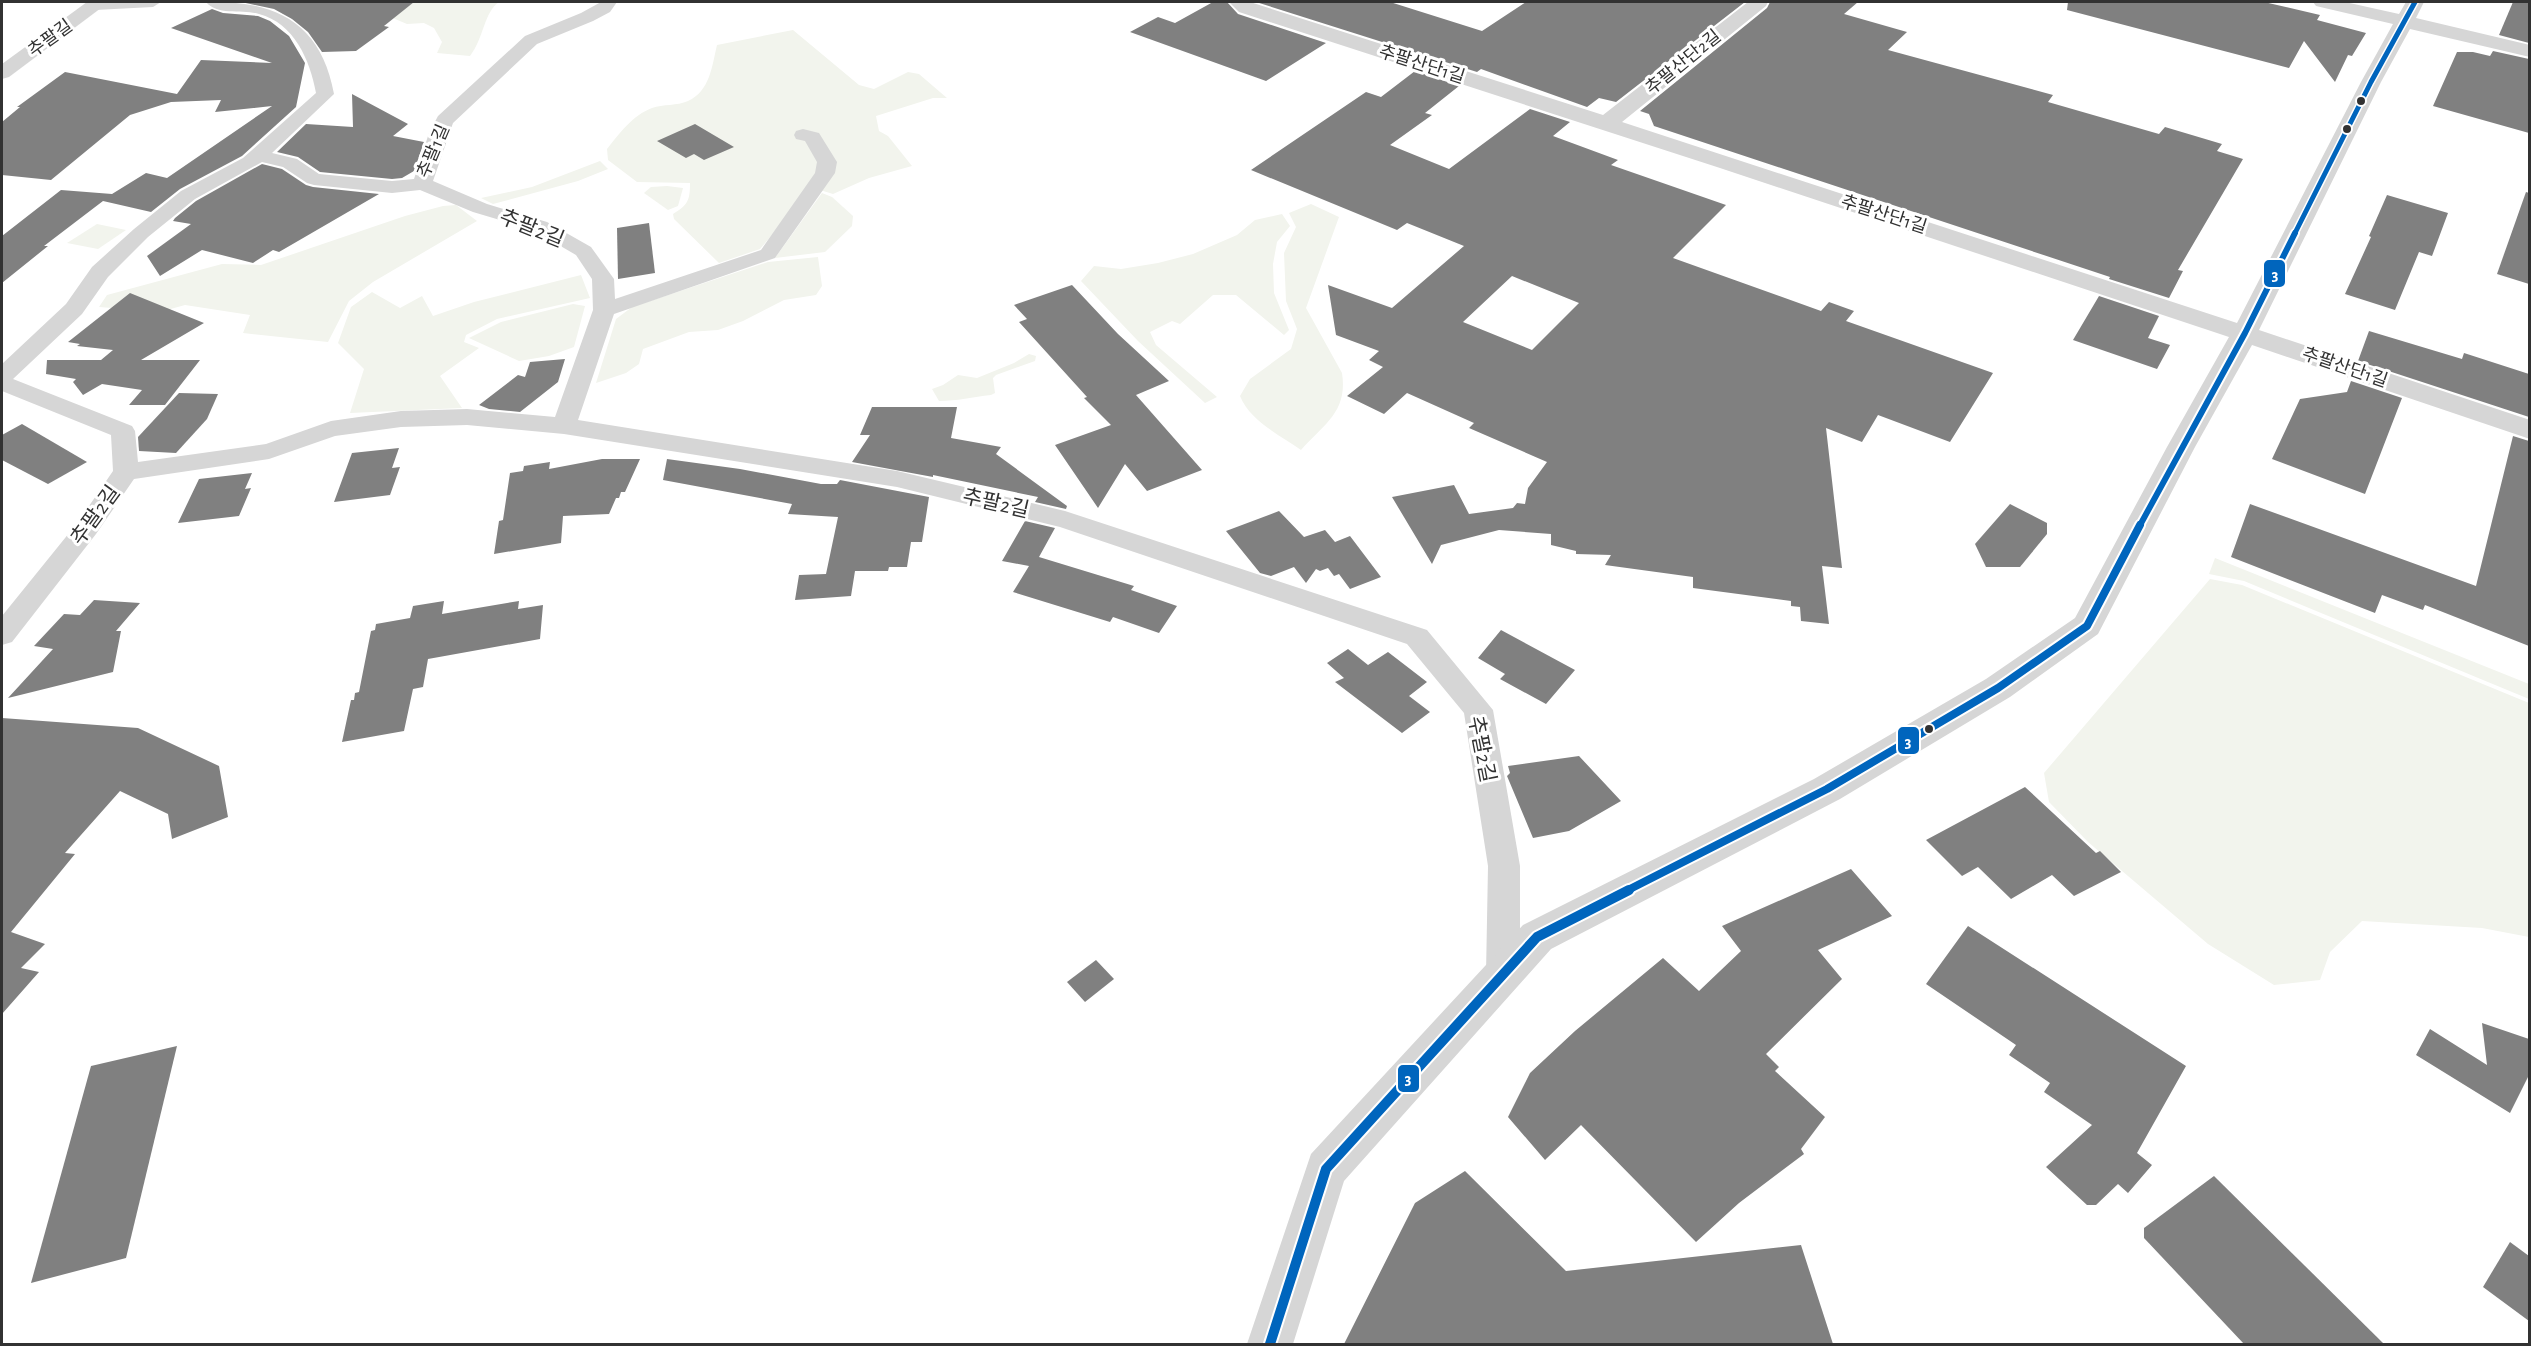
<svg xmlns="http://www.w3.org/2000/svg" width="2531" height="1346" font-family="'Alegreya Sans','Noto Sans KR',sans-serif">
<rect width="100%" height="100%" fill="#fff"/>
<g fill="#f2f4ed">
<path d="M375,2h124c-15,10 -15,36 -29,54l-33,-3 5,-11 -8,-14 -10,-5 -17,1 -24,-10z"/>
<path d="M793,30l66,55 15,4 34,-17 11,2 28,24h-14l-57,18 3,15 9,5 24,30 -43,12 -36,16 -13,-4 -12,2 -48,57 -41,14 -45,-44 -1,-5c15,-9 17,-14 17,-31l-53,-1 -29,-22 -1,-11c12,-15 26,-34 45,-41 11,-4 25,-2 36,-7 22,-10 24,-35 29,-56z"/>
<path d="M600,161l8,8 -30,12 -85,23 -12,-6 51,-11z"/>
<path d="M667,186l16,2 -5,18 -10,4 -24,-17 7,-6z"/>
<path d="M822,193l10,4 21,19 -1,10 -27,26 -50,6z"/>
<path d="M1311,204l28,13 -33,91 36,65c6,39 -18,51 -41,77 -21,-15 -51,-29 -61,-54l10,-17 41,-30 6,-20 -11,-28 -2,-48 12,-26 -7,-14z"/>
<path d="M456,205l21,16 -104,61 -24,19 -21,41 -85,-9 7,-18 -65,-10 -18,5 -16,1 -52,-4 8,-12 115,-31 39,1 144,-49 38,-10z"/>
<path d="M1282,214l8,12 -13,16 -4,22 1,29 15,37 -5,5 -48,-40h-23l-33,29 -8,-3 -22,11 6,13 61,52 -12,6 -67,-62 -57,-60 13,-15 27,3 37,-6 35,-9 44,-19 18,-15z"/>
<path d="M97,224l29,6 -28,19 -31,-6z"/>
<path d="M818,257l4,29 -6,9 -32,5 -41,21 -25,9 -29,2 -46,17 -4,15 -13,9 -30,10 20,-64 16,-12 136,-45z"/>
<path d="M581,275l9,23 -93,21 -31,16 -2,7 15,6 -39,28 22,32 -112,5 14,-44 -26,-26 13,-36 21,-15 28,16 22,-12 11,20 41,-14z"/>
<path d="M573,304l12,2 -11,41 -25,9 -30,5 -50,-23 32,-16z"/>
<path d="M1029,354l7,2 -1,5 -39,14 -3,3 2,15 -4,2c-18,2 -34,6 -52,6l-7,-12 11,-4 15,-10 19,3 37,-15z"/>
<path d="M2215,558l314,126v15l-285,-118 -35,-7z"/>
<path d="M2210,579l32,6 287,118v234l-47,-9 -120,-7 -32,31 -10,28 -46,5 -66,-41 -120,-102 -39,-40 -5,-29z"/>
</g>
<g fill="#808080" fill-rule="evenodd">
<path d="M241,2h173l-30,24 5,1 -33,24 -34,1 -14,-20 -16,-13 -18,-10z"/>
<path d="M1213,2h14l11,12 88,29 -60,38 -136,-49 28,-15 17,6z"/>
<path d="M1256,2h134l92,29 44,-29h219l-129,100 -17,-4 -12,9 -106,-38 -4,3z"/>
<path d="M1770,2h88l-14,12 63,18 -19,18 165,45 -5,7 111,32 6,-7 57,17 -5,7 26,8 -65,111 5,1 -14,27 -60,-19 1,-2 -456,-151 -5,-12 -9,-3 127,-103z"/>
<path d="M2068,2h196l56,13 -3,5 49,13 -14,23 -4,-1 -13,27 -31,-41 -15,27 -222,-58z"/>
<path d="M2513,2h16v41l-30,-8z"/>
<path d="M212,9l11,4 35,3 12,5 19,15 16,27 -9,44 -54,49 -62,33 -29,23 -48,-11 -59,45h4l-46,37v-47l59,-46 51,4 34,-21 21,5 105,-72 -57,6 6,-12 -50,2 -41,13 -79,65 -49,-5v-53l18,-15h-3l48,-35 112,22 24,-34 71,3 -101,-35z"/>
<path d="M2493,51l36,8v74l-96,-27 24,-54h16l17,4z"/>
<path d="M1415,71l44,15 -34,27 7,2 -42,30 59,24 81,-60 40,13 -17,14 65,24 -7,5 115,40 -53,53 148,53 8,-9 25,9 -8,10 147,52 -43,69 -72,-27 -16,27 -36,-14 16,140 -20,-2 7,58 -28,-3 -1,-14 -9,-1v-5l-98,-13v-11l-88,-12 6,-10 -35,-1v-3l-25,-6v-11l-52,-4 -58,15 -9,19 -40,-67 62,-12 15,29 44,-6 4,-5 8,1 3,-16 19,-26 -78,-34 5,-5 -67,-30 -23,21 -37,-18 36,-29 -14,-7 10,-9 -43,-16 -8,-50 64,23 72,-62 -57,-23 -10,7 -146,-60 115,-78 15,5zM1512,276l67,27 -47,47 -69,-28z"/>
<path d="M352,94l56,30 -15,12 31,6 -10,29 -12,7 -10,1 -72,-7 -22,-15 -21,-5 29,-28 47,3z"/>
<path d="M695,124l39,23 -30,13 -10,-6 -8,4 -29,-17z"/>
<path d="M262,164l20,5 24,16 7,2 66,7 -100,58 -6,-2 -20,13 -51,-13 -42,26 -13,-20 44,-32 -18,-3 2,-3 21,-17z"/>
<path d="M2526,192l3,1v91l-32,-10z"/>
<path d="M2387,195l61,18 -16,43 -13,-4 -24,58 -50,-16 26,-57 -2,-1z"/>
<path d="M649,223l6,50 -37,6 -1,-51z"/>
<path d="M1072,285l46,49 51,47 -33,14 66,75 -55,21 -22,-27 -27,44 -43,-63 56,-20 -27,-27 3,-1 -68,-75 8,-3 -13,-14z"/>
<path d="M130,293l74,30 -63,37h59l-35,45h-36l13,-15 -40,-6 -19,11 -10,-13 3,-3 -30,-5 1,-14h54l12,-10 -36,-4 3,-2 -12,-2z"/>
<path d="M2099,296l60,20 -11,22 22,7 -13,24 -84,-29z"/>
<path d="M2369,331l93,28 2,-6 65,21v43l-171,-56z"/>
<path d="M565,359l-7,23 -38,30 -31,-3 -10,-4 39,-30 7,2 5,-15z"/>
<path d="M2351,381l51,17 -37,96 -93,-35 28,-60 47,-7z"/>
<path d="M179,393l39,1 -11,25 -31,34 -37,-2 -1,-14z"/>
<path d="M872,407h85l-6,31 50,9 -5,7 71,52 -1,3 -31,-7 3,-5 -105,-22v2l-81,-15 18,-27h-10z"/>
<path d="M22,424l65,38 -39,22 -46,-24v-25z"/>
<path d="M2513,436l16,5v205l-104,-41 -2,5 -41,-15 -7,18 -144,-56 19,-53 226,82z"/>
<path d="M399,448l-7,20 8,-1 -10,28 -56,7 18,-49z"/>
<path d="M602,459h38l-15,33h-4l-2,6h-3l-7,16 -46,2 -2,27 -67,11 5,-33 4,-1 7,-47 13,-2 1,-5 26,-4 -1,7z"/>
<path d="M667,459l73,10 81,15h16l3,-4 89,17 -7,45h-11l-4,25h-18l-1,4h-33l-4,25 -56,4 4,-25 27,-1 12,-57 -50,-3 4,-10 -129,-24z"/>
<path d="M252,473l-7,16 6,-1 -12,28 -61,7 21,-44z"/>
<path d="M2010,504l37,19v11l-27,33h-34l-11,-23z"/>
<path d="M1279,511l25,26 21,-7 10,12 15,-6 31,41 -31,12 -11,-15 -5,2 -6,-8 -8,3 -4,-2 -10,14 -12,-16 -23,9 -11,-3 -34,-42z"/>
<path d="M1025,521l30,7 -16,29 95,29 -3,4 46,16 -18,27 -46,-16 -3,5 -97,-30 16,-26 -27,-5z"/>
<path d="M94,600l46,3 -24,28h5l-8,41 -105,26 45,-49 -19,-3 30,-32 16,1z"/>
<path d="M444,601l-2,13 77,-13 -1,8 25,-4 -3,34 -112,20 -5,28 -10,2 -9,42 -62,11 9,-42h3l1,-7 4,-1 12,-61 4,-1 1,-6 34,-6 3,-12z"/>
<path d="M1501,630l74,40 -29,34 -46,-25 5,-5 -27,-16z"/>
<path d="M1348,649l20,16 20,-13 39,30 -18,14 21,16 -28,21 -67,-51 9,-4 -17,-15z"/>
<path d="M2,718l136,10 81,38 9,51 -56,22 -4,-25 -48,-23 -55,62 10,1 -64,78 34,12 -24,24 18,4 -37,42z"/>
<path d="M1579,756l42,45 -52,30 -36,7 -26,-62 3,-3 -2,-7z"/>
<path d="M2025,787l71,66 4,-2 21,21 -47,24 -22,-21 -41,24 -33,-32 -16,9 -36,-36z"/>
<path d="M1851,869l41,47 -74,34 24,29 -76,75 13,13 -4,4 50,46 -24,32 3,5 -65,49 -43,39 -115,-117 -36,35 -37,-43 22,-44 45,-42 88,-73 36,33 42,-40 -19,-25z"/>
<path d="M1968,926l218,140 -49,87 15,12 -24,28 -10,-9 -22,21h-9l-41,-38 46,-42 -48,-33 6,-9 -41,-28 7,-10 -90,-61z"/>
<path d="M1096,960l18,19 -29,23 -18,-20z"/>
<path d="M2482,1023l47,16v36l-19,38 -94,-58 14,-26 57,36z"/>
<path d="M177,1046l-51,212 -95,25 60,-217z"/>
<path d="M1465,1171l101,100 235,-26 32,99h-489l71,-141z"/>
<path d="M2214,1176l170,168h-140l-100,-106v-10z"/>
<path d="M2510,1242l19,14v65l-46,-34z"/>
</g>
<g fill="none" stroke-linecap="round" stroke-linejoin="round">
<g fill="#d6d6d6" fill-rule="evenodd">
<path d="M89,2h72l-8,5 -58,3 -6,-1 -2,-4z"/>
<path d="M206,2c70,-2 115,21 128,92l-62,59 25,6 22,15 73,7 22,-2 15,-46 9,-17 87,-80 56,-23 20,-11h16l-7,10 -17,9 -56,23 -84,79 -20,58 54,23 60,18 44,25 23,32 1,20 146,-49 54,-77 2,-11 -12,-21 -9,-2 -2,-4 2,-4 7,-2 16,4 18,29 -2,11 -60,85 -161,56 -36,106 319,51 168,40 362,119 66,80 27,156v108l-5,11 -12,4 -12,-4 -5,-11 2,-108 -24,-153 -57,-69 -347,-117 -163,-40 -333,-53 -97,-9 -66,2 -66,9 -66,23 -135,20 -38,55 -84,108 -10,3v-29l76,-94 35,-51 -2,-36 -109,-44v-27l64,-60 26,-37 42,-38 47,-38 62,-33 73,-65c-6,-33 -22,-70 -57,-79 -15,-5 -42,2 -53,-12zM262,162l21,5 24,16 7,2 78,8 28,-3 53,22 60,18 43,25 16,24 1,31 -38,107 -88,-8 -66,2 -70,10 -65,23 -128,18 -3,-31 -3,-5 -119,-47 69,-65 26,-37 40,-40 47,-38z"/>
</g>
<g fill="#d6d6d6" fill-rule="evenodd">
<path d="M87,2h22l-100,75 -7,2v-15z"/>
<path d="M1229,2h21l353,113 145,-113h20l-2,4 -144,116 615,201 124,-241 32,-58 -77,-18 -3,-4h32l54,12 7,-12h18l-8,16 114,27v12l-120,-28 -29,53 -122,248 271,90v19l-278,-94 -57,102 -97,187 -88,63 -170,102 -289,150 -207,232 -51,163h-46l64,-190 212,-229 291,-146 172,-100 89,-61 92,-171 62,-110 -509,-169 -481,-156z"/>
</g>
<defs>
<path id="bus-1-far3" d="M2294,235l77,-153 44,-80"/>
<path id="bus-1-far2" d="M2139,527l106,-194 50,-100"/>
<path id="bus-1-far1" d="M1626,891l201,-102 171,-101 89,-62 53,-101"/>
<path id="bus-1" d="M1270,1344l56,-175 211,-232 92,-47"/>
</defs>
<use href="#bus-1-far3" stroke="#fff" stroke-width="8"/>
<use href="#bus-1-far2" stroke="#fff" stroke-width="10"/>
<use href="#bus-1-far1" stroke="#fff" stroke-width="12"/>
<use href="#bus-1" stroke="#fff" stroke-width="14"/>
<use href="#bus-1-far3" stroke="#0065bd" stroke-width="5"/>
<use href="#bus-1-far2" stroke="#0065bd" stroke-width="6"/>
<use href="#bus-1-far1" stroke="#0065bd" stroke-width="8"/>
<use href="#bus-1" stroke="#0065bd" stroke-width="10"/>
</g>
<g fill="#323232" stroke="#fff" stroke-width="2">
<circle cx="2361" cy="101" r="5"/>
<circle cx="2347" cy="129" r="5"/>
<circle cx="1929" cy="729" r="5"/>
</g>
<g text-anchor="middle" stroke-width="6" stroke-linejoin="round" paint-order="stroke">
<g font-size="18" fill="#323232" stroke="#fff">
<text transform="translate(50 38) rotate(-36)" y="6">추팔길</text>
<text transform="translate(1683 62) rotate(-39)" y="6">추팔산단2길</text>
<text transform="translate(1422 64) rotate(18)" y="6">추팔산단1길</text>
<text transform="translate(433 151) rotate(-67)" y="6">추팔1길</text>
<text transform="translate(1884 214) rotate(18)" y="6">추팔산단1길</text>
<text transform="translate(2345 367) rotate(19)" y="6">추팔산단1길</text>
</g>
<g font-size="21" fill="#323232" stroke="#fff">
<text transform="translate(532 228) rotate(22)" y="7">추팔2길</text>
<text transform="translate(996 503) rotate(13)" y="7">추팔2길</text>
<text transform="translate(95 515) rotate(-54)" y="7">추팔2길</text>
<text transform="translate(1482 749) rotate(79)" y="7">추팔2길</text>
</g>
</g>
<g stroke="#fff" stroke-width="2">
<rect x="2263" y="259" width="23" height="29" rx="6" fill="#0065bd"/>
<rect x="1897" y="726" width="23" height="29" rx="6" fill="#0065bd"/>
<rect x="1397" y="1064" width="23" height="29" rx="6" fill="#0065bd"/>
</g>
<g font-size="16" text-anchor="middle" font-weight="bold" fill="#fff">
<text x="2275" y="280">3</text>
<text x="1908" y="747">3</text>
<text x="1408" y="1084">3</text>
</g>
<rect width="2531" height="1346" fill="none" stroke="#323232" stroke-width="6"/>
</svg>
